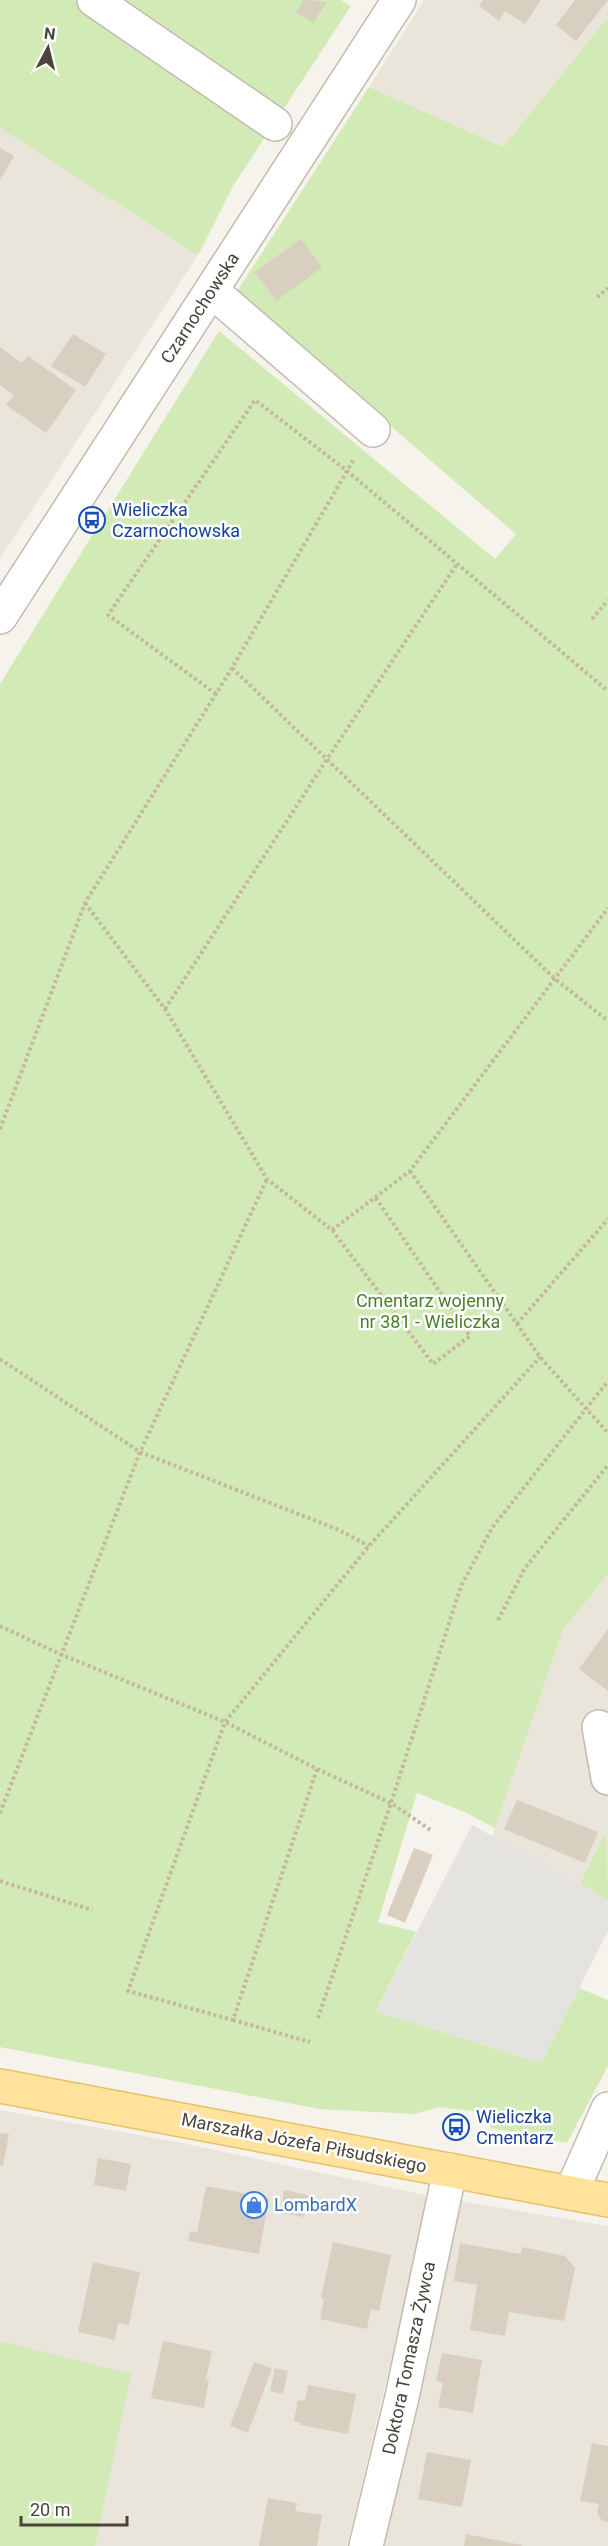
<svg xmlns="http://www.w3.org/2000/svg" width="608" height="2546" font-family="Roboto,sans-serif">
<rect width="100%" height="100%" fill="#f6f3ec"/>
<g fill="#eae5da">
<path d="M424,0h184v17l-105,130 -134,-60z"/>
<path d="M0,32l233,154 -35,69 -198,304z"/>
<path d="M608,1574v326l-116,-64 71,-206z"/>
<path d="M0,2110l177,32 253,54 -83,350h-347z"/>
<path d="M455,2200l153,26v320h-224z"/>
</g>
<g fill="#d2eab5">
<path d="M0,0h341l10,6 -118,180 -35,69 -198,-127z"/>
<path d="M608,17v1557l-45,56 -68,198 -30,-16 -48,-19 -39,129 38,10 -40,79 165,52 38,-75 29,12v66l-41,77 -76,-15 -10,-16 -42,-5 -24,7 -96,-5 -319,-62v-1363l219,-353 276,228 21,-25 -280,-241 133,-206 134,60z"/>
<path d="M606,1832l2,68 -28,-16z"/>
<path d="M0,2341l131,33 -36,172h-95z"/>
</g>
<path fill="#e5e3e0" d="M472,1825l136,75v31l-67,132 -165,-52z"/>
<g fill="#d8cfc1">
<path d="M304,0l23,2 -14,21 -17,-11z"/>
<path d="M483,0h58l-16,24 -20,-13 -6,10 -20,-15z"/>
<path d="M575,0h33l-32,41 -20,-16z"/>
<path d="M0,148l14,8 -14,24z"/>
<path d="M301,239l21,28 -46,34 -21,-29z"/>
<path d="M73,334l33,20 -21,33 -34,-21z"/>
<path d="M0,347l22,16 6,-7 48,34 -30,43 -40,-28 8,-10 -14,-10z"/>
<path d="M608,1629v62l-29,-22z"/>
<path d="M517,1800l81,32 -13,31 -81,-34z"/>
<path d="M414,1848l19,7 -28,68 -18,-8z"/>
<path d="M0,2133l9,1 -6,32h-3z"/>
<path d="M98,2158l33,6 -5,27 -32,-6z"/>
<path d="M206,2186l63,12 -10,56 -71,-13 2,-10 7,2z"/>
<path d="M284,2190l24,5 -4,22 -23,-4z"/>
<path d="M333,2242l58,13 -12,56 -8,-2 -4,20 -47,-10 4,-20 -3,-1z"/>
<path d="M460,2243l61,11 1,-7 43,9 10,12 -11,53 -55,-9 -4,24 -35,-6 7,-45 -23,-4z"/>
<path d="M93,2262l47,10 -11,53 -11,-2 -3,17 -37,-8z"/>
<path d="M163,2341l49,10 -6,28 3,1 -5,28 -53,-10z"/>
<path d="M442,2353l40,7 -9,53 -35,-6 5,-24 -7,-2z"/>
<path d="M254,2362l18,6 -24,65 -18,-7z"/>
<path d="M275,2368l13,3 -5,23 -13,-3z"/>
<path d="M308,2385l48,9 -8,40 -48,-9 1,-2 -7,-2 4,-21 7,1z"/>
<path d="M592,2443l16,3v76l-6,-1 -5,-9 2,-8 -19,-3z"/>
<path d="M427,2452l44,8 -9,47 -44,-8z"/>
<path d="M268,2498l29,5 -2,8 27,4 -5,31h-58z"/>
<path d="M466,2534l56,11v1h-58z"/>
</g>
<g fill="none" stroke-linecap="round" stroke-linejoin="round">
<defs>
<g id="minor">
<path d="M94,0l181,124"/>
<path d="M212,291l161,139"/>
<path d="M0,617l399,-617"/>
<path d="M599,1727l9,51"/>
<path d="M571,2193l37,-84"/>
<path d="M366,2546l36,-149 48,-227"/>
</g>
<path id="major" d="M0,2086l608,114"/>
</defs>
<use href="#minor" stroke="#c2bbae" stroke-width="36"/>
<use href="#major" stroke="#e6c16a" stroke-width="36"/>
<g stroke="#c4b79f" stroke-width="4" stroke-dasharray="3 3" stroke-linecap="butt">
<path d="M597,297l11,-9"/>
<path d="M592,619l16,-19"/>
<path d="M232,668l323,311 53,42"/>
<path d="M216,694l-108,-79 147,-215 91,70 262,221"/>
<path d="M85,903l80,106 102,170 65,51 101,134 37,-28 -95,-139"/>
<path d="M165,1009l162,-250 130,-195"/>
<path d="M0,1129l85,-226 147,-235 122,-209"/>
<path d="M410,1171l130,186 68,76"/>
<path d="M332,1230l78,-59 198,-263"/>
<path d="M517,1324l91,-105"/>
<path d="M0,1359l140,93 199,78 30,16"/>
<path d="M498,1620l27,-52 83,-103"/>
<path d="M0,1626l60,28 165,68 92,47 74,34 41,28"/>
<path d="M317,1769l-84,251 -105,-29 97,-269 144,-176 171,-189"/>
<path d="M0,1813l140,-361 127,-273"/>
<path d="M0,1881l92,29"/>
<path d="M318,2018l73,-215 70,-217 31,-58 116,-147"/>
<path d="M233,2020l77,22"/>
</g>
<use href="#minor" stroke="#fff" stroke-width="33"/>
<use href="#major" stroke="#ffe39c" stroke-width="33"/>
</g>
<defs>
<symbol id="bus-ring" viewBox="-11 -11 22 22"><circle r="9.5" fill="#fff" stroke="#1a4fb4" stroke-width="1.5"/><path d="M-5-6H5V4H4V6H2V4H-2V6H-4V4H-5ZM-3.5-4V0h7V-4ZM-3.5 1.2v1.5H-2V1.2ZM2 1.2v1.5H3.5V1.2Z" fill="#1a4fb4"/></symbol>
<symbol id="shop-ring" viewBox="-11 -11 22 22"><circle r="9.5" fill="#fff" stroke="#3f7fe0" stroke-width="1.5"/><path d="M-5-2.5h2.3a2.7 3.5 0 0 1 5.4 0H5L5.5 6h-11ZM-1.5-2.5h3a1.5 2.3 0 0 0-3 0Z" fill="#3f7fe0"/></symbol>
</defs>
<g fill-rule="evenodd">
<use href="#bus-ring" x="77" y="505" width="30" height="30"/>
<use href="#bus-ring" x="441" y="2112" width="30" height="30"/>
<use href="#shop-ring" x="239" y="2190" width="30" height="30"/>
</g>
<g text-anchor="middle" stroke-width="5" stroke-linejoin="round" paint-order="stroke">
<g font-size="18" fill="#4b4439" stroke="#fff">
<text transform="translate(200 308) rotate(-57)" y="6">Czarnochowska</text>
<text transform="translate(304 2143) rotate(11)" y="6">Marszałka Józefa Piłsudskiego</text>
<text transform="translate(409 2358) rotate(-78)" y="6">Doktora Tomasza Żywca</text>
</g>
<g font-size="18" fill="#164399" stroke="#fff" text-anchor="start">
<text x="112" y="516">Wieliczka<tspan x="112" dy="21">Czarnochowska</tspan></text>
<text x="476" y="2123">Wieliczka<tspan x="476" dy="21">Cmentarz</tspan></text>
</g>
<g font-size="18" fill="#4a7f2a" stroke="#fff">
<text x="430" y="1307">Cmentarz wojenny<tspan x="430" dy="21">nr 381 - Wieliczka</tspan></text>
</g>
<g font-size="18" fill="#366cbe" stroke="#fff" text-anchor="start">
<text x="274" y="2211">LombardX</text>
</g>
</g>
<g transform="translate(48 48) rotate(7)" stroke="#ffffff" stroke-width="4.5" paint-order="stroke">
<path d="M0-4.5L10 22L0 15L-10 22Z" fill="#4b4439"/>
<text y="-9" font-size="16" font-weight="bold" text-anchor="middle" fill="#4b4439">N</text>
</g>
<path d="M21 2516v9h106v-9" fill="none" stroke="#4b4439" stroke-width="3"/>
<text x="30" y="2516" font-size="18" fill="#4b4439" stroke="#ffffff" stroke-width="4.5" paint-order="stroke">20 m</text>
</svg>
